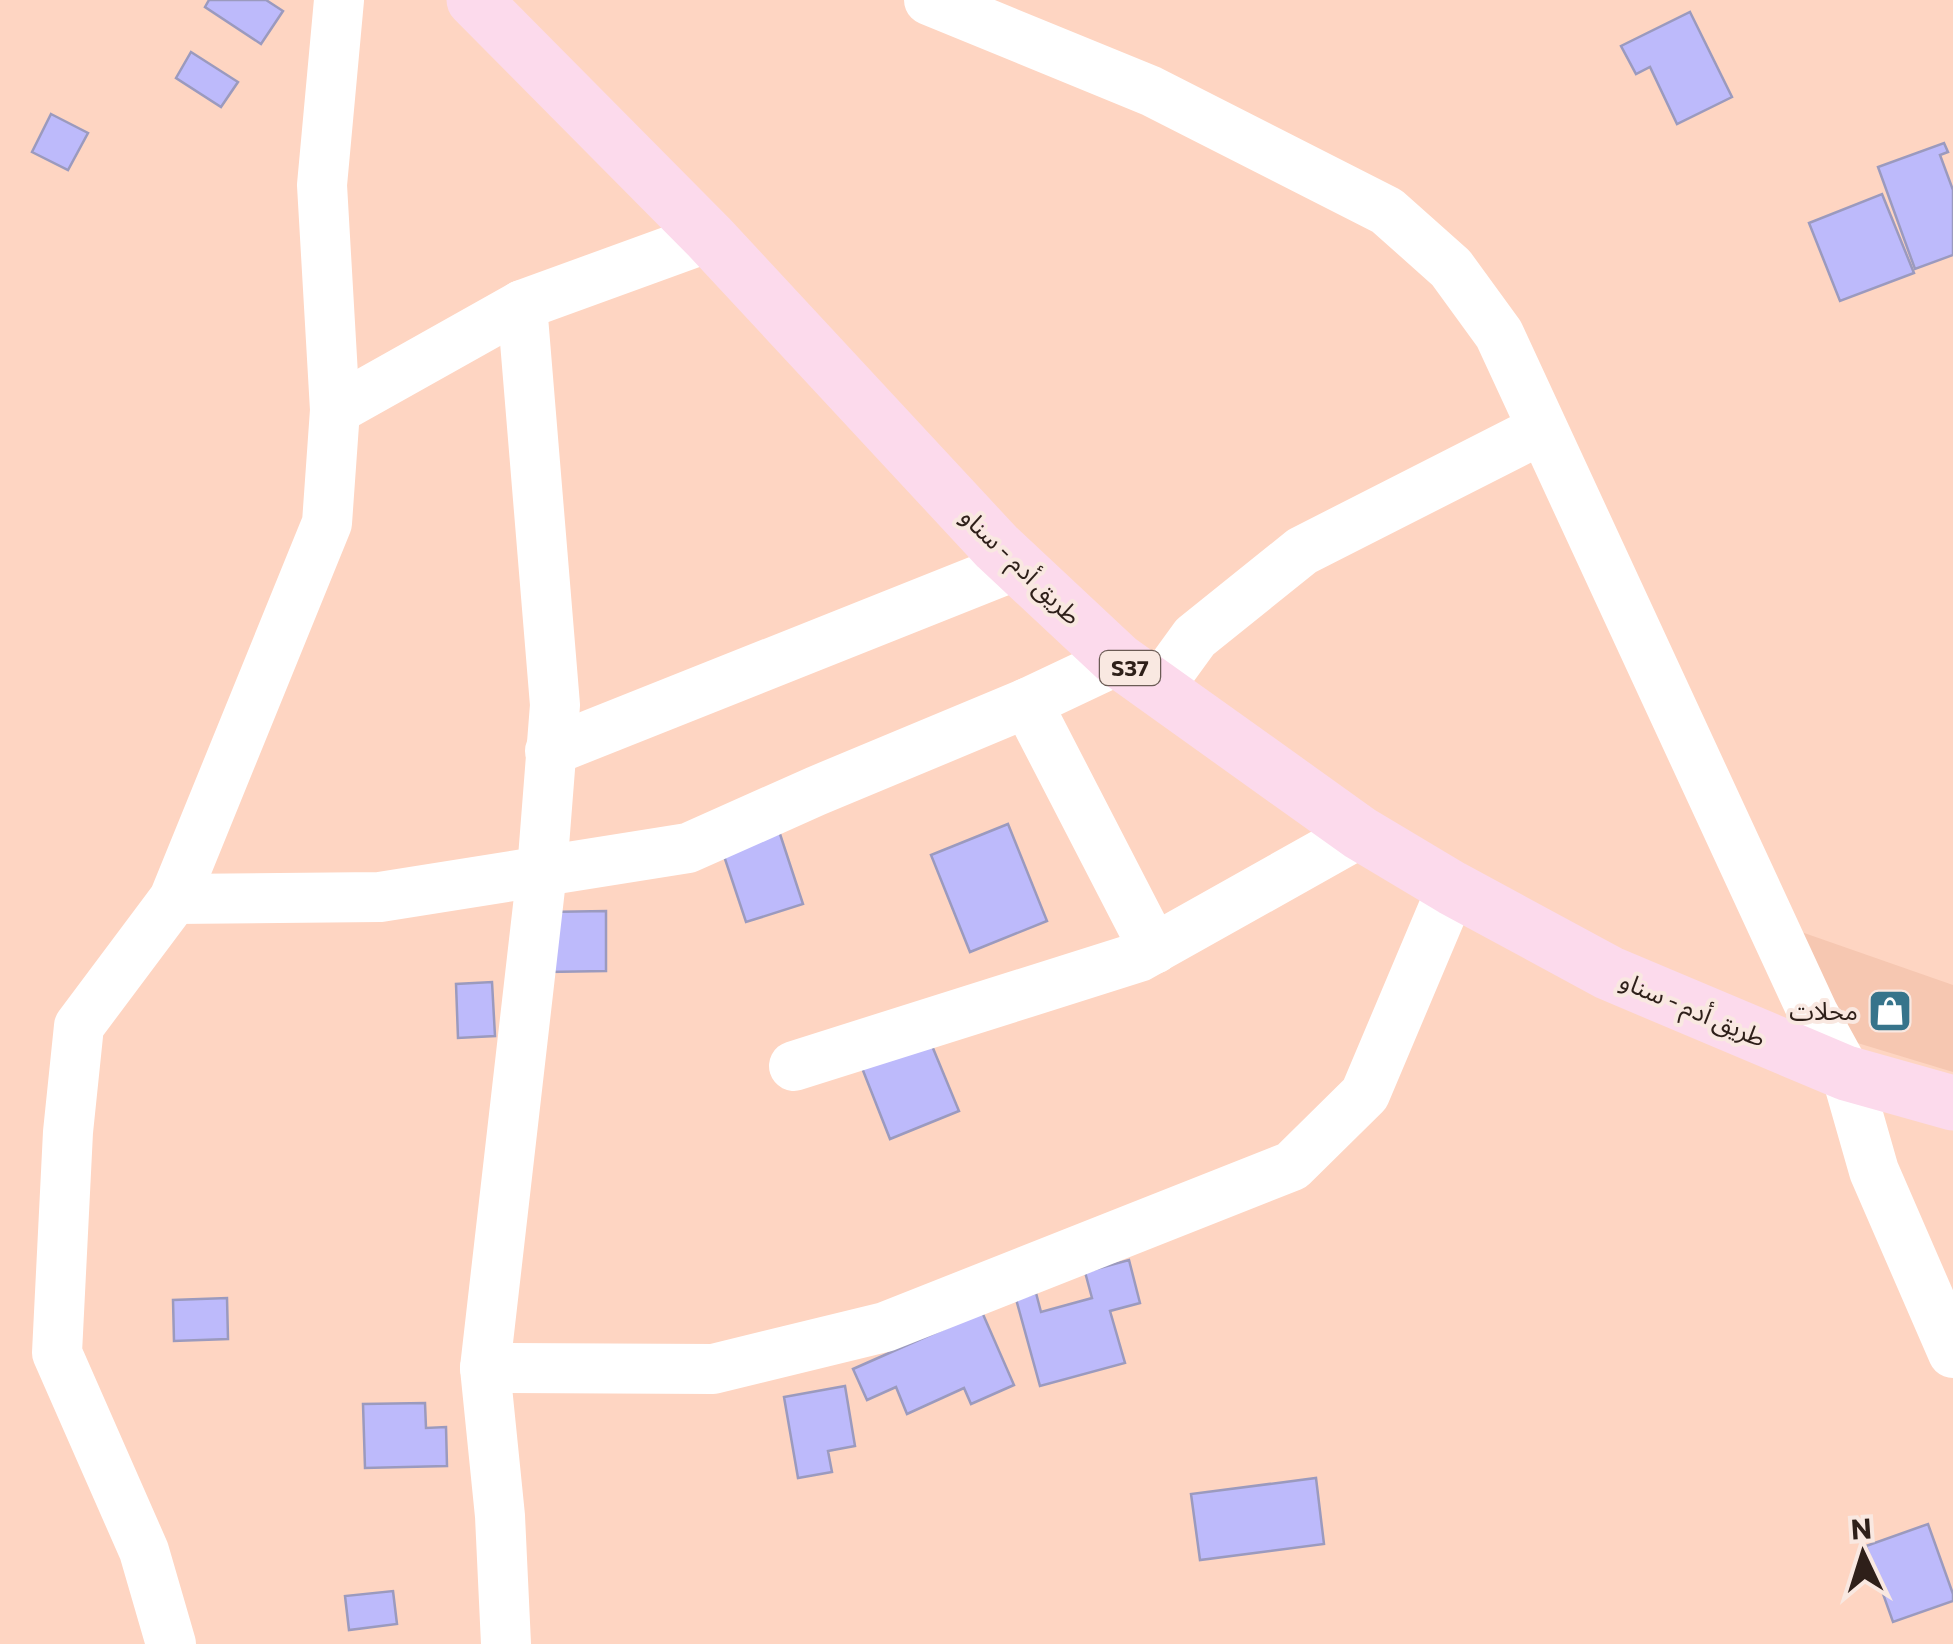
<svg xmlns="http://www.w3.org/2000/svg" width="1953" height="1644" font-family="Commissioner,'Noto Sans Arabic',sans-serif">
<rect width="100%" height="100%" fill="#fed5c2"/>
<path fill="#f6c7b1" d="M1787,927l166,58v87l-112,-34z"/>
<g fill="#bdbafb" stroke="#9b9abe" stroke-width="2.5">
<path d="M209,0h57l17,11 -22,33 -56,-37z"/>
<path d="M1690,12l42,85 -55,27 -27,-57 -14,7 -15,-28z"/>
<path d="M191,52l47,30 -17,25 -45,-29z"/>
<path d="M51,114l37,19 -20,37 -36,-18z"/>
<path d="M1944,143l4,9 -8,3 13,35v65l-38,14 -37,-102z"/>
<path d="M1882,194l32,79 -74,28 -31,-78z"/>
<path d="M1008,824l39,97 -77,31 -39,-97z"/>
<path d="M779,831l24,73 -57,18 -24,-72z"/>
<path d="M606,911v60l-59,1 -1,-60z"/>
<path d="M492,982l3,54 -37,2 -2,-54z"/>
<path d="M930,1041l29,70 -69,28 -28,-71z"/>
<path d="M1129,1260l11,43 -30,8 15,52 -85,23 -24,-87 20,-6 5,19 51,-14 -7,-26z"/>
<path d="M227,1298l1,41 -54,2 -1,-41z"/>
<path d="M982,1312l32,73 -43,19 -7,-16 -57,26 -11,-27 -29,13 -14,-31z"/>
<path d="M845,1386l10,60 -27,5 4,21 -34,6 -14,-81z"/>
<path d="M425,1403l1,25 20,-1 1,39 -82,2 -2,-64z"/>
<path d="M1316,1478l8,66 -124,16 -9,-66z"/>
<path d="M1928,1524l25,70v7l-60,21 -27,-76z"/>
<path d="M393,1591l4,33 -48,6 -4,-34z"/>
</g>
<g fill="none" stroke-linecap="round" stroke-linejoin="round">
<g stroke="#fff" stroke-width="50">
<path d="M929,0l222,91 236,120 64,57 48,66 314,679 33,60 28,98 79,182"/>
<path d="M335,410l187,-105 187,-68"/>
<path d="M1158,688l37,-51 107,-86 240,-122"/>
<path d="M1027,703l127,246"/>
<path d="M550,751l467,-186"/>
<path d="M174,899l206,-2 308,-49 128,-57 211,-88 91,-43"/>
<path d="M794,1066l345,-109 221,-124"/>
<path d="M485,1368l228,1 172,-42 407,-161 73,-72 87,-206"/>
<path d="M171,1644l-27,-93 -87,-198 11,-221 11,-106 95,-127 153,-376 8,-113 -13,-225 17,-185"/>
<path d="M506,1644l-6,-128 -15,-148 57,-497 13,-166 -33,-400"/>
</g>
<path stroke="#fcdaec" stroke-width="55" d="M474,0l235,237 288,310 121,113 242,173 92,55 157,85 237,100 107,30"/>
</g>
<defs>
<symbol id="shop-square" viewBox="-11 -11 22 22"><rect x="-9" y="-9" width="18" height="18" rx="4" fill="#37748b" stroke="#f9e8e1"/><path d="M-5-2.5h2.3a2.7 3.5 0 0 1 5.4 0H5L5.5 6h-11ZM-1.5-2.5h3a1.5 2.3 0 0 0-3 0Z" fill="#fff"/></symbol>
</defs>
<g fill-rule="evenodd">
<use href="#shop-square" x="1865" y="986" width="50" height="50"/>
</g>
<g text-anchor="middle" stroke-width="8" stroke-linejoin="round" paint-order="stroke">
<rect fill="#f9e8e1" stroke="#6b5b55" stroke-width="2.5" x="1100" y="651" width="60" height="34" rx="8"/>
<g font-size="22" font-weight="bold" fill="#2e1f19">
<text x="1130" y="676">S37</text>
</g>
<g font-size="25" fill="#2e1f19" stroke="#f9e8e1">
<text transform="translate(1021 566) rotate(44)" y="9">طريق أدم - سناو</text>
<text transform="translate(1693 1009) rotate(23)" y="9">طريق أدم - سناو</text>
</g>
<g font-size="25" fill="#2e1f19" stroke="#f9e8e1" text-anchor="end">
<text x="1858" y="1020">محلات</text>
</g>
</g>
<g transform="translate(1863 1554) rotate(356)" stroke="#f9e8e1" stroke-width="8" paint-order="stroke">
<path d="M0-8L18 38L0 25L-18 38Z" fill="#2e1f19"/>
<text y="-15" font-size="28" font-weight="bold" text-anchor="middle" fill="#2e1f19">N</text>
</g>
</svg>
